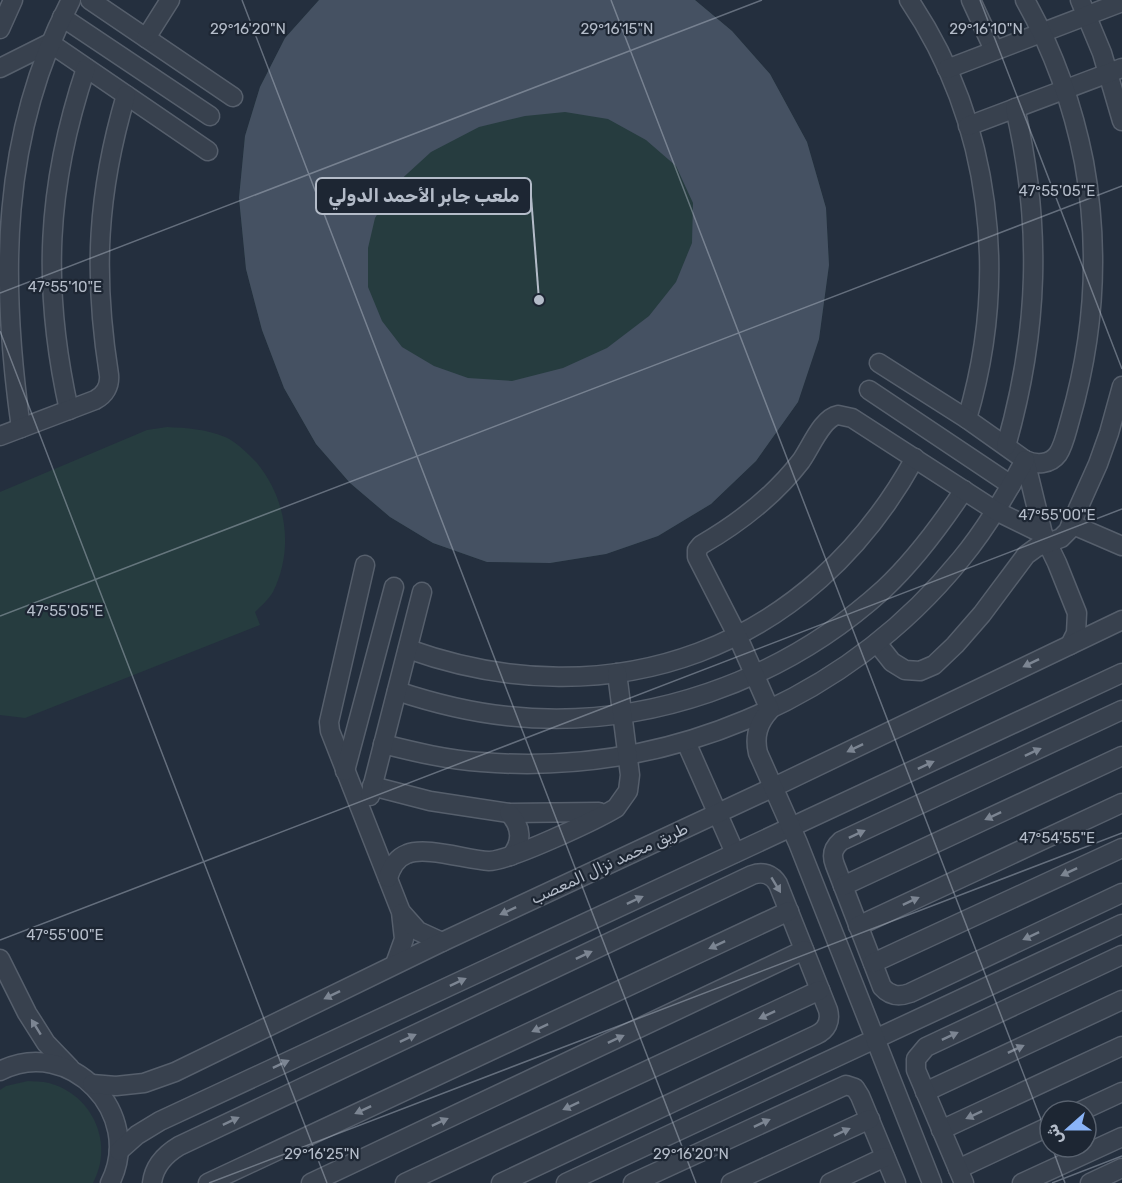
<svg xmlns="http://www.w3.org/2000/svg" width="1122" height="1183" font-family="Rubik,'Noto Sans Arabic',sans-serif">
<rect width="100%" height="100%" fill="#242f3e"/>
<g fill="#263c3f">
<path d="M319,0h376l37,31 38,43 37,68 19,66 3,57 -10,74 -21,63 -42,59 -45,43 -53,32 -52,18 -56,9 -63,-1 -54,-19 -43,-26 -40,-34 -34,-39 -32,-56 -22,-58 -16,-61 -7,-71 6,-62 15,-49 25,-49z"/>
<path d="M167,427c21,1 38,2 58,10 12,5 23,17 32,26 30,37 37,86 16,129 -4,7 -12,14 -18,20l5,13 -235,93 -25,-3v-223l147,-62z"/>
<path d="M28,1081c8,1 17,0 24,3 42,13 62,61 41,99h-93v-93l6,-4z"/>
</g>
<path fill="#455162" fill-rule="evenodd" d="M319,0h376l37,31 38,43 37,68 19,66 3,57 -10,74 -21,63 -42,59 -45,43 -53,32 -52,18 -56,9 -63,-1 -54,-19 -43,-26 -40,-34 -34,-39 -32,-56 -22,-58 -16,-61 -7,-71 6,-62 15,-49 25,-49zM565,112l43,7 38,21 30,26 17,37 -1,40 -16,39 -27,34 -42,32 -44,20 -51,13 -44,-3 -34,-12 -32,-19 -20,-26 -14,-34v-39l7,-30 21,-34 35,-32 48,-25 46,-11z"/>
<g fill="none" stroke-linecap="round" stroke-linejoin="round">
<defs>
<g id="minor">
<path d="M90,0l143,97"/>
<path d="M909,0c83,123 100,278 58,419"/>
<path d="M971,0l23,50"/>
<path d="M1080,0l22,53 20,68"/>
<path d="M62,17l148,99"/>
<path d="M0,29l13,-29"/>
<path d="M146,38l24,-38"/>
<path d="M0,68l50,-25 158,108"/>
<path d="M947,69l175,-67"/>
<path d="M968,126l154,-58"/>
<path d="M879,363l88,56 58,41c11,5 25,5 33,-6 6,-9 9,-24 12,-34 15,-52 23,-104 23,-158 0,-33 -3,-67 -9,-100 -11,-56 -31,-112 -59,-162"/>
<path d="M869,390l142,95"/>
<path d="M69,410c-27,-121 -23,-223 17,-342"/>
<path d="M21,428c-21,-148 -21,-293 50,-428"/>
<path d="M0,436l95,-36c10,-5 15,-14 14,-25 -16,-101 -12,-182 17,-280"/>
<path d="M1006,446c33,-115 36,-222 9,-338"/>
<path d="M1025,460l18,74 14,29 20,50 -1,20 -6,12"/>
<path d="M1071,524l51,22"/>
<path d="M365,565l-36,157 1,9 71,181 3,27 -9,25"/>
<path d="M877,643l15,19 13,8 15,1 14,-6 21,-20 27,-31 44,-59 11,-8 24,-9 7,-7 30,-67 11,-31 13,-47"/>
<path d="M408,649c204,73 402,0 507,-191"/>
<path d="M397,691c36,12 72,21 110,25 137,15 276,-35 377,-127 31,-29 56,-63 80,-99"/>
<path d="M1122,710l-281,131c-8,7 -10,14 -6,24l47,122c8,9 17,10 28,6l212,-100"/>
<path d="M686,742l49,111"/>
<path d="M383,744c32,8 65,16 98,18 183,15 364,-60 480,-203 25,-30 45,-64 64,-99"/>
<path d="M345,771l49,-184"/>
<path d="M372,786l58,15 79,12 90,-1"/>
<path d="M370,796l52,-204"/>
<path d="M509,813c13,14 14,29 2,43"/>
<path d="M388,878c3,-10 8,-20 19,-24 19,-8 60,6 82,7 20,0 107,-41 127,-53l12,-17 2,-16 -13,-102"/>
<path d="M843,886l279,-130"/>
<path d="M402,913l16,18 24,11"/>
<path d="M858,926l264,-123"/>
<path d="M0,959l27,54 19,30 24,25"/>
<path d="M873,963l249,-115"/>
<path d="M0,1071c70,-36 145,43 110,112"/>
<path d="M92,1084l24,2 28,-3 31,-11 267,-130 332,-155 348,-167"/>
<path d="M925,1092l197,-92"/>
<path d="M1081,1111l41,-19"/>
<path d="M941,1130l181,-84"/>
<path d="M119,1151l18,-16 23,-14 962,-448"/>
<path d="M958,1169l92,-43"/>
<path d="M152,1183c2,-17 12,-28 27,-37l573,-271c11,-4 20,-1 26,9l50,126c3,11 -1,20 -12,25l-315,148"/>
<path d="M208,1183l581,-272"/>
<path d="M311,1183l493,-233"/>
<path d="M405,1183l415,-193"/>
<path d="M566,1183l556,-259"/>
<path d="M633,1183l213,-98 9,3 5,8 36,87"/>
<path d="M731,1183l139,-64"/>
<path d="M830,1183l55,-26"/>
<path d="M932,1183l-134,-340 -40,-90c-4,-17 0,-30 12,-43l-33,-75 -40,-78v-7l4,-5c38,-22 73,-49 100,-84 10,-14 21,-43 37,-46l14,3 144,93 47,23"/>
<path d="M964,1183l-48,-113v-11l10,-12 196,-92"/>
<path d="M1022,1183l100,-46"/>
<path d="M1090,1183l32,-15"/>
</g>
</defs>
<use href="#minor" stroke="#565f6c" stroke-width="21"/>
<use href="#minor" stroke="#38414e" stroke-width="18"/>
</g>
<defs><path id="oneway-solid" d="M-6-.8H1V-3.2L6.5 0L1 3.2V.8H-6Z" transform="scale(1.5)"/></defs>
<g fill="#7c8592">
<use href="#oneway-solid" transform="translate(1031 663) rotate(154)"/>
<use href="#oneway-solid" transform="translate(855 748) rotate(154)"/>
<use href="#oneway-solid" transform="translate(1033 752) rotate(-25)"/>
<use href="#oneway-solid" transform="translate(926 765) rotate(-25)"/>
<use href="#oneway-solid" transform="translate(993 816) rotate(155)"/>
<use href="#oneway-solid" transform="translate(857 834) rotate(-25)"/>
<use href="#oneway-solid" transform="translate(1069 872) rotate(155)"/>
<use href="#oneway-solid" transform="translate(776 885) rotate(59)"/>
<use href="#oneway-solid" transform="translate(635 900) rotate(-25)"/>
<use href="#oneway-solid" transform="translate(911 901) rotate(-25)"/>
<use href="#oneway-solid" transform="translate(508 911) rotate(155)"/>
<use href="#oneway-solid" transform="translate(1031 936) rotate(155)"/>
<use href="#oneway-solid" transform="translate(717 945) rotate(155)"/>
<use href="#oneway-solid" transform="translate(584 955) rotate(-25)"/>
<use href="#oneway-solid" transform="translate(458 982) rotate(-25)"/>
<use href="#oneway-solid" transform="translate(332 995) rotate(154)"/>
<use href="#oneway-solid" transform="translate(767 1015) rotate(155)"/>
<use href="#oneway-solid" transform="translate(36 1027) rotate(-122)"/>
<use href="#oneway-solid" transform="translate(540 1028) rotate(155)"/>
<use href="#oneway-solid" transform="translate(950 1036) rotate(-25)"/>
<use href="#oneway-solid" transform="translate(408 1038) rotate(-25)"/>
<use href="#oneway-solid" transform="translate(616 1039) rotate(-25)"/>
<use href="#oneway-solid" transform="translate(1016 1049) rotate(-25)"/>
<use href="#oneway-solid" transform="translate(281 1064) rotate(-25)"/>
<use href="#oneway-solid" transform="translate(571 1106) rotate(155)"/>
<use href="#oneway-solid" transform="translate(363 1110) rotate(155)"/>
<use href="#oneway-solid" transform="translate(974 1115) rotate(155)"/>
<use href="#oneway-solid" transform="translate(231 1121) rotate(-25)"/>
<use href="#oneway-solid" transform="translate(440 1122) rotate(-25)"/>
<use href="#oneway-solid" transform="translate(762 1123) rotate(-25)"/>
<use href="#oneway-solid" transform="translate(842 1132) rotate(-25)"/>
</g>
<path fill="none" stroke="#b4bcc9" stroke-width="1.5" stroke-opacity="0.45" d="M242,0l454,1183M611,0l439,1143M980,0l142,369M0,293l762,-293M0,331l327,852M0,616l1122,-430M0,940l1122,-431M1052,1147l13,36M209,1183l913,-350M1052,1183l70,-27"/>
<g text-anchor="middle" stroke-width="4.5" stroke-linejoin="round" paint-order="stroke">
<g font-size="16" fill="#b4bcc9" stroke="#1d2633">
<text transform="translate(609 863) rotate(-25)" y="6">طريق محمد نزال المعصب</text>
</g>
</g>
<g font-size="15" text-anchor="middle" fill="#b4bcc9" stroke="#1d2633" stroke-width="4.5" stroke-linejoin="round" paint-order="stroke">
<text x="248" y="34">29°16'20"N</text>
<text x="986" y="34">29°16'10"N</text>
<text x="617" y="34">29°16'15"N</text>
<text x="1057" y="196">47°55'05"E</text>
<text x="65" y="292">47°55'10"E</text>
<text x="1057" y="520">47°55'00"E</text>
<text x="65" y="616">47°55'05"E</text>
<text x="1057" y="843">47°54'55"E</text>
<text x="65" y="940">47°55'00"E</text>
<text x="322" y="1159">29°16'25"N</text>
<text x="691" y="1159">29°16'20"N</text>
</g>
<path fill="none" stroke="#b4bcc9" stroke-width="2" d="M539 300L531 196"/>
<circle fill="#b4bcc9" stroke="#1d2633" stroke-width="2" cx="539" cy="300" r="6"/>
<rect fill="#1d2633" stroke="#b4bcc9" stroke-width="2" x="316" y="178" width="215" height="36" rx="6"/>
<g font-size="18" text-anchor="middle" font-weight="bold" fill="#b4bcc9">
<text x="424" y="202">ملعب جابر الأحمد الدولي</text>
</g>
<g transform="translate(1068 1129) rotate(249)"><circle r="28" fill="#1d2633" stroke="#59626f" stroke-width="1.5"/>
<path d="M0-4.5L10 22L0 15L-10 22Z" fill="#8ab4f8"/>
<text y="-9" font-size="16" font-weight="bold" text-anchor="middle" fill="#b4bcc9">ش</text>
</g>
</svg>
